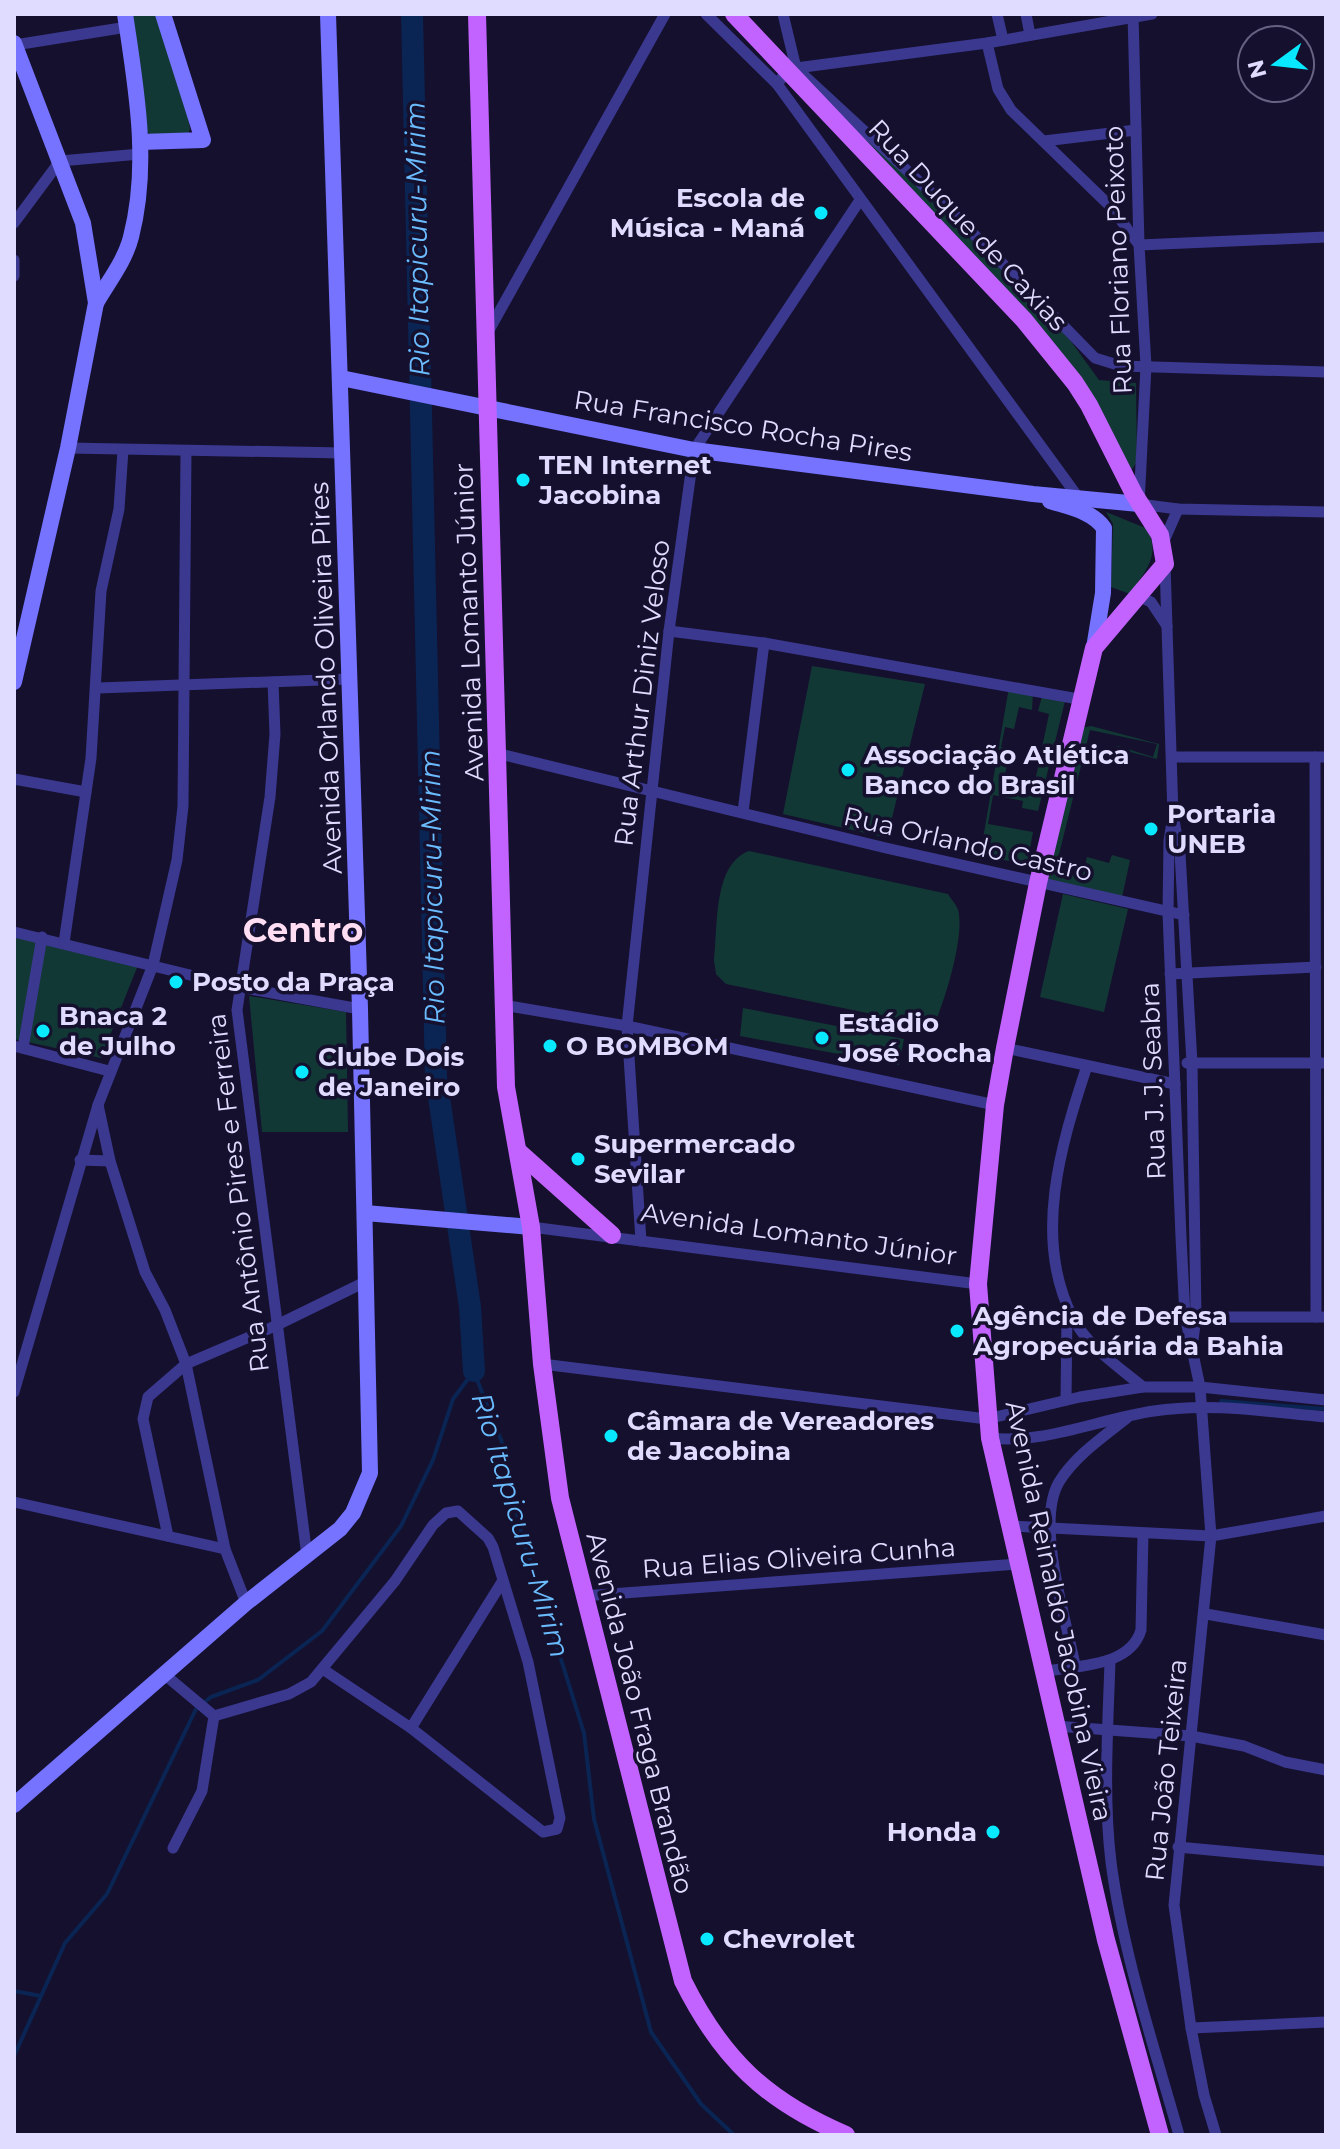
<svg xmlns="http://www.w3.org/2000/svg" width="1340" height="2149" font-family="Montserrat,sans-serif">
<rect width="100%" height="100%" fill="#15102e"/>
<g fill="#123836">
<path d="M130,14h28l30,103 2,12 -4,9 -32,1 -8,-9z"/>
<path d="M817,83l253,257 29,40 37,3 1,79 -9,13 -39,-79 -194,-215z"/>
<path d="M1106,512l42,17c12,29 -2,40 -18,65l-19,-7 2,-63z"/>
<path d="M812,666l113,18 -38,154 -104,-24z"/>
<path d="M1009,687l24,4 -1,19 -13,-3 -5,22 -9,-2 -4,20 9,2 -8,41 30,6 17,-82 -11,-3 5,-18 23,4 -28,114 -16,-3 1,-7 -30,-6 -5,29 45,8 -6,32 -47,-8z"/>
<path d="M1091,726l68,18 -2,15 -42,-11 3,-2 35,11 4,-13 -67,-14 -35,140 27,8 5,-21 22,6 3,-8 18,5 -9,42 -76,-17 37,-157z"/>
<path d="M749,851l199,43c3,5 8,10 10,16 7,24 -12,87 -22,110l-15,4 -195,-40 -10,-10 -2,-14c4,-34 -1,-96 35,-109z"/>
<path d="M1063,894l65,15 -24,103 -64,-15z"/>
<path d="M14,936l124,29 -37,93 -87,-19z"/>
<path d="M249,996l97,16 2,120h-86z"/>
<path d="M743,1008l161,31 -5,26 -159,-29z"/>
</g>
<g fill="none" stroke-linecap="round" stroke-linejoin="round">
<g stroke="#0a2553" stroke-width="4">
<path d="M474,1372l29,73 17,83 64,205 10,86 57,213 50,72 33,31"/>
<path d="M1221,1401l105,8"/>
<path d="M14,1991l27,5"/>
<path d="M14,2056l51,-113 42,-49 89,-185 15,-12 47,-17 64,-49 79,-105 32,-66 20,-61 21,-28"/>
</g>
<path stroke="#0a2553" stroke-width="22" d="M412,14l24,1063 34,230 4,64"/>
<g stroke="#3b388f" stroke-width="11">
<path d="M706,14l71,70 301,413"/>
<path d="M783,14l13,54 155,143 144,147 26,8 205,6"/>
<path d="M997,14l6,26"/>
<path d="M1026,14l4,21"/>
<path d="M1133,14l6,231 7,121 -7,138 39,5 148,3"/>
<path d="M987,43l11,46 13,21 100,97 26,35"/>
<path d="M15,45l112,-18"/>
<path d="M777,84l11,-14 8,-2 191,-25 165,-29"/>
<path d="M1044,141l92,-11"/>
<path d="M14,223l46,-62 80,-7"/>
<path d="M1139,245l187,-8"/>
<path d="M14,260v16"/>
<path d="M488,332l177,-318"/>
<path d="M68,448l276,5"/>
<path d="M1163,543l15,-34"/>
<path d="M1165,564l8,251 7,38 12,210 4,254 -3,23"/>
<path d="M1138,596l13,6 16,24"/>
<path d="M669,631l95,12 320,57"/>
<path d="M273,682l2,52 -5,63 -33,213 70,546"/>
<path d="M98,688l251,-9"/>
<path d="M500,754l386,94 298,67"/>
<path d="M1172,757h154"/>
<path d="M1315,757l1,560"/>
<path d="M14,779l72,13"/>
<path d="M743,812l21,-169"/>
<path d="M1173,815l-4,26 -1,72 13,324 4,79 15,71 11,149 -37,369 17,123 13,67 12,40"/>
<path d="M14,932l225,55 121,22"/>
<path d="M64,943l27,-185 10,-167 18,-82 4,-59"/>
<path d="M1170,974l146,-7"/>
<path d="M503,1005l124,21 368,79"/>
<path d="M14,1046l95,25"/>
<path d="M23,1048l19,-111"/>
<path d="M1005,1048l170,36"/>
<path d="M1187,1063h139"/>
<path d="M1087,1066c-26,78 -55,173 -14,252 14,28 46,49 70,69"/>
<path d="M98,1105l12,56 35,111 20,38 21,54 39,185 21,54"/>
<path d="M80,1160l30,1"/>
<path d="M531,1227l447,57"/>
<path d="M641,1241l-14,-215 42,-395 25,-181 166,-250"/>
<path d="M1191,1317h135"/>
<path d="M542,1364l445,55 93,-22 63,-10h57l126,13"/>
<path d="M14,1392l84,-287 55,-140 24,-105 6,-54 3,-355"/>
<path d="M1066,1400l1,-89"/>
<path d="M990,1438c57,6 108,-19 164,-27 56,-9 115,1 172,6"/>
<path d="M14,1502l211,47"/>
<path d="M1011,1526l200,10 115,-20"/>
<path d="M168,1536l-25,-117 5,-22 38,-33 89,-38 90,-44"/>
<path d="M583,1596l436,-32"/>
<path d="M1206,1614l120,21"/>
<path d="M1110,1661c-2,66 -7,135 1,201 12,92 43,184 68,273"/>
<path d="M1075,1665c-9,-46 -40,-142 -16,-183 16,-26 44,-45 68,-64"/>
<path d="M324,1670l87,58 91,-146"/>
<path d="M1043,1672c32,-7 87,-4 98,-42l2,-96"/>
<path d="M164,1674l50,42"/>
<path d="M214,1716l75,-22 22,-12 84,-101 38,-56 13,-12 12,-2 30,27 5,9 35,115 32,156 -3,11 -14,3 -132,-104"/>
<path d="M1055,1726l136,10 53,10 41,16 41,8"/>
<path d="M1178,1847l148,14"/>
<path d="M173,1848l29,-57 12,-75"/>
<path d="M1191,2028l135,-6"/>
</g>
<g stroke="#7573ff" stroke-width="16">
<path d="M14,43l69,180 13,80 -28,145 -54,234"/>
<path d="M140,142l63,-2 -40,-126"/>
<path d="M96,303c12,-21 29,-42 35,-66 19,-73 5,-150 -6,-223"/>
<path d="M341,378l353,72 339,44 106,10"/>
<path d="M1050,501c19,6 42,10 54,27l-1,65 -9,55"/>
<path d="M365,1213l166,14"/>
<path d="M14,1805l232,-202 94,-74 13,-16 17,-40 -10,-464 -32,-995"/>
</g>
<g stroke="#c363ff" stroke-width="18">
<path d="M477,14l29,1073 25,140 11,137 18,134 123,483c39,78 83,120 163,154"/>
<path d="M734,14l290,306 51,63 14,22 45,89 26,41 5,29 -71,84 -56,235 -33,165 -10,57 -17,179 12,154 116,502 54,195"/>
<path d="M520,1153l92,82"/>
</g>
</g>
<g fill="#08e9ff" stroke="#15102e" stroke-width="3">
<circle cx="821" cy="213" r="8"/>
<circle cx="523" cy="480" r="8"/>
<circle cx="848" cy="770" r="8"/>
<circle cx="1151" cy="829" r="8"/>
<circle cx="176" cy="982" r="8"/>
<circle cx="43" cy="1031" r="8"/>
<circle cx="822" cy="1038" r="8"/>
<circle cx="550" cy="1046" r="8"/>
<circle cx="302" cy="1072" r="8"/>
<circle cx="578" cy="1159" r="8"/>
<circle cx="957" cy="1331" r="8"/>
<circle cx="611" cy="1436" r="8"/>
<circle cx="993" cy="1832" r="8"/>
<circle cx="707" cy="1939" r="8"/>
</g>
<g text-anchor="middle" stroke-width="7" stroke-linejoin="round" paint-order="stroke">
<g font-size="26" font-weight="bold" fill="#e0dcff" stroke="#15102e" text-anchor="start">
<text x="805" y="207" text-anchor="end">Escola de<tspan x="805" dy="30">Música - Maná</tspan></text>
<text x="539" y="474">TEN Internet<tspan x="539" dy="30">Jacobina</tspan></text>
<text x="864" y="764">Associação Atlética<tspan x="864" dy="30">Banco do Brasil</tspan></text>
<text x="1167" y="823">Portaria<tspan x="1167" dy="30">UNEB</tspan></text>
<text x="192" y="991">Posto da Praça</text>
<text x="59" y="1025">Bnaca 2<tspan x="59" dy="30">de Julho</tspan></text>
<text x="838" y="1032">Estádio<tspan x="838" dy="30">José Rocha</tspan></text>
<text x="566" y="1055">O BOMBOM</text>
<text x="318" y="1066">Clube Dois<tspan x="318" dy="30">de Janeiro</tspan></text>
<text x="594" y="1153">Supermercado<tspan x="594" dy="30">Sevilar</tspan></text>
<text x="973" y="1325">Agência de Defesa<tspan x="973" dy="30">Agropecuária da Bahia</tspan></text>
<text x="627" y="1430">Câmara de Vereadores<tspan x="627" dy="30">de Jacobina</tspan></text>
<text x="977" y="1841" text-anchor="end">Honda</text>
<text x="723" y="1948">Chevrolet</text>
</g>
<g font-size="26" fill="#e0dcff" stroke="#15102e">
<text transform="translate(968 225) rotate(47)" y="9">Rua Duque de Caxias</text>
<text transform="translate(1118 260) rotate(-92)" y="9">Rua Floriano Peixoto</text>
<text transform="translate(743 426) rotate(9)" y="9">Rua Francisco Rocha Pires</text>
<text transform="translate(469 622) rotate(-92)" y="9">Avenida Lomanto Júnior</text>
<text transform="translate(326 678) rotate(-92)" y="9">Avenida Orlando Oliveira Pires</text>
<text transform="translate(642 693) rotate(-83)" y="9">Rua Arthur Diniz Veloso</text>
<text transform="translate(968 844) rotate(13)" y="9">Rua Orlando Castro</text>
<text transform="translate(1153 1081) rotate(-92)" y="9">Rua J. J. Seabra</text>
<text transform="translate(238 1193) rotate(-97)" y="9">Rua Antônio Pires e Ferreira</text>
<text transform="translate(799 1234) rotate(8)" y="9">Avenida Lomanto Júnior</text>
<text transform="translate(799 1558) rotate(-4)" y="9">Rua Elias Oliveira Cunha</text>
<text transform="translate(1059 1611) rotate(78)" y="9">Avenida Reinaldo Jacobina Vieira</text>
<text transform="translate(640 1713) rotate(76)" y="9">Avenida João Fraga Brandão</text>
<text transform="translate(1166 1770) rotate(-84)" y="9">Rua João Teixeira</text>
</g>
<g font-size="28" font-style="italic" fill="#6abcff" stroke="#15102e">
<text transform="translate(417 239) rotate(-91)" y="10">Rio Itapicuru-Mirim</text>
<text transform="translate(432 887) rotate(-91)" y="10">Rio Itapicuru-Mirim</text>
<text transform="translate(521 1525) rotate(73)" y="10">Rio Itapicuru-Mirim</text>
</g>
<g font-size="34" font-weight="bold" fill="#ffdef3" stroke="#15102e">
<text x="303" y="942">Centro</text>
</g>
</g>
<rect width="1340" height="2149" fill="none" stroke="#e0dcff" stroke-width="32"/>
<g transform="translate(1276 64) rotate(255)"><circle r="38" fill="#15102e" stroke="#666282" stroke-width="2"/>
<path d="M0-6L14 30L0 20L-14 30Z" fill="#08e9ff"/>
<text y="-12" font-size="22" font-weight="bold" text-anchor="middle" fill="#e0dcff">N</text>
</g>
</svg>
